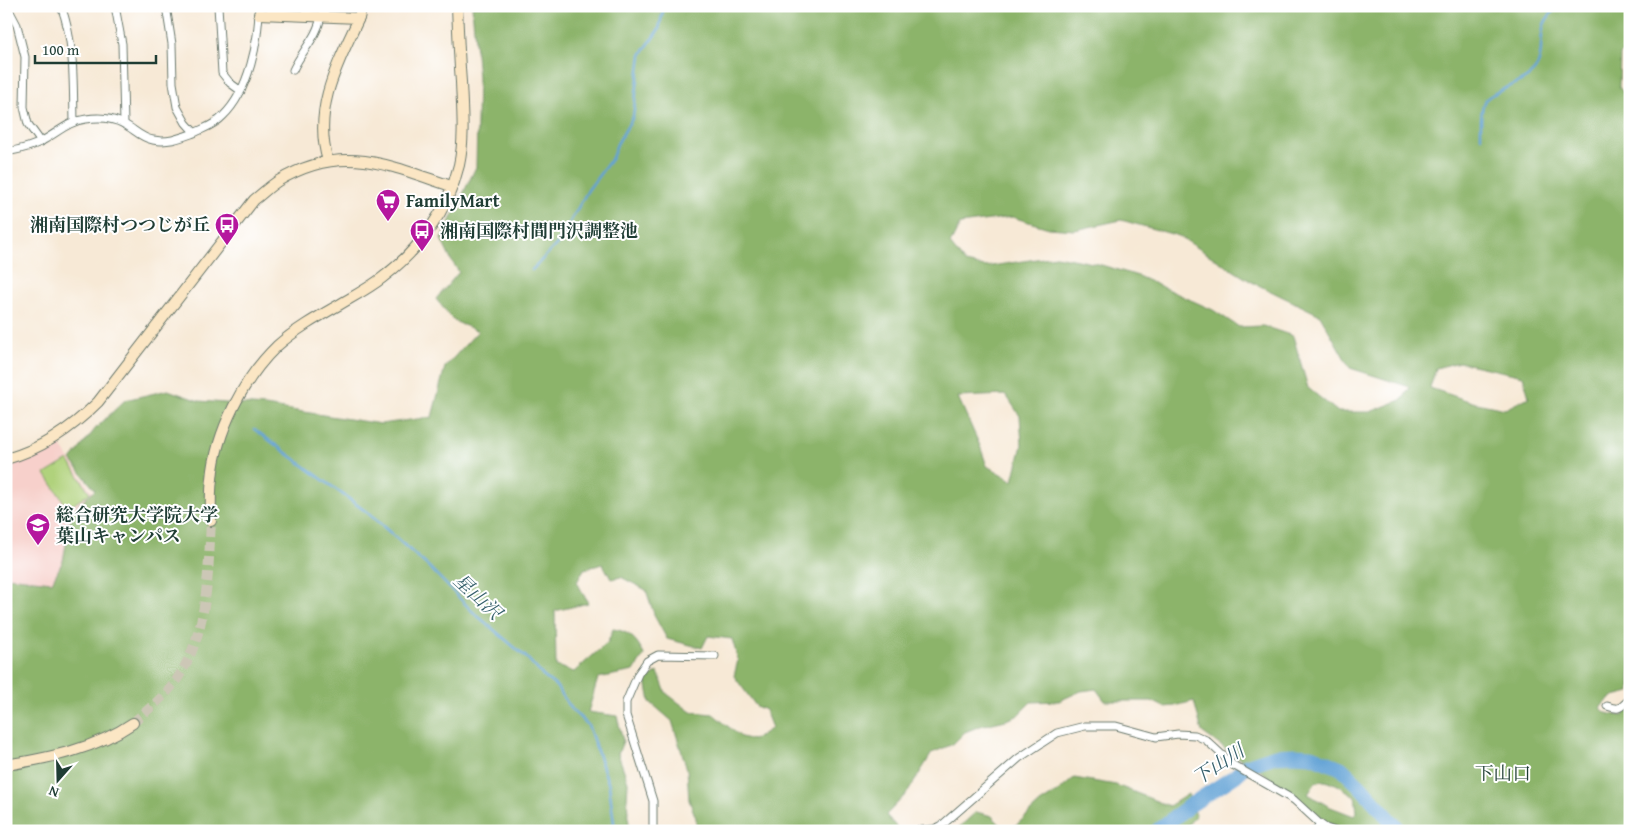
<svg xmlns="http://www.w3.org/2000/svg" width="1636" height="837" font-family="'Gentium Book Plus','Noto Serif JP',serif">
<rect width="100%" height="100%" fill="#fff"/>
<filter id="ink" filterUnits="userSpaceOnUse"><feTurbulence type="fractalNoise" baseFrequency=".02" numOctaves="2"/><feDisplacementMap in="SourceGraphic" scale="10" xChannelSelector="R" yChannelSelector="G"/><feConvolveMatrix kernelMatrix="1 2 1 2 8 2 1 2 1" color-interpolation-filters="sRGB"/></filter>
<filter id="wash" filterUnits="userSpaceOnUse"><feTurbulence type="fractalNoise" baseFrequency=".0096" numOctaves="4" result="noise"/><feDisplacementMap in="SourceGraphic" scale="20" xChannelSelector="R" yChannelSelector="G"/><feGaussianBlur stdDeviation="1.12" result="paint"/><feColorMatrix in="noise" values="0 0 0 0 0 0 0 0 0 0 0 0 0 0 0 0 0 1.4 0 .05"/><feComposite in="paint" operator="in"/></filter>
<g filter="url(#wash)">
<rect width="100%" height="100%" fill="#f7e9d6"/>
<path fill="#f7d0cb" d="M60,445l35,51 -31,89 -58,-5v-114l9,-2z"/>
<path fill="#b0d27b" stroke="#688858" d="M68,460l22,33 -22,15 -23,-34z"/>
<g fill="#8cb46b" stroke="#567850" fill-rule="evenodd">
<path d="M472,6h1158v46l-10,2 -1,33 11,14v591l-16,4 -14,11 6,6 17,3 5,-11h2v126h-226l-2,-3 -4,3h-49l-21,-7 -64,-51 -32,-19 -30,-22 -8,-31 -19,5 -11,1 -12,-6h-47l-9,-12 -15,2 -22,10 -28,1 -14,14 -11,4 -26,6 -15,6 -12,12 -21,9 -24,39 -22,23 14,16h-204v-13l-7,-18 -2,-31 -15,-48 -22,-19 -4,-22 12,-8 8,21 25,19 22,2 28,23 12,3 19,-12 -7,-18 -9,-4 -22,-30 4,-16 -6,-21 -24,-3 -6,12 -35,-9 -12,-22 -9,-27 -25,-13 -10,2 -8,-15 -19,5 -7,13 11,21 -33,8 1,55 18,6 34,-30 5,-13c16,2 25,11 31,26l-10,16 -36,7 -10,34 29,4 6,25 -5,13 10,28 -1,18 2,25 -2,6h-621v-254l46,5 11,-21 9,-50 23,-21 -24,-30 25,-32 29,-28 43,-10 31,11 66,5 116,18 51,-7 13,-50 33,-36 -24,-10 -18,-22 23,-27 -8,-12 -10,-21 35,-72 2,-89zM1012,217l37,11 26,2 46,-10 58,16 71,45 70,34 30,53 60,19 -7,12 -33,13h-32l-30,-24 -15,-52 -30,-10 -24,1 -26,-17 -75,-34 -40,-12 -42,-8 -71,11 -20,-4 -15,-19 10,-20zM1459,362l64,14 6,21 -24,12 -33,-7 -42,-14 6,-20zM1006,395l14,21 2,29 -9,36 -26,-15 -7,-20 -22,-49zM1325,781l11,3 19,12 2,16 -3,4 -26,-10 -20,-12 8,-12z"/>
<path d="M1074,778l42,7 53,21 19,-12 8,21 -13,16h-173l30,-28 19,-12z"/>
<path d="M976,812l16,4 14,15h-51z"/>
</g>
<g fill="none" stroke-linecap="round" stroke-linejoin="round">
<g stroke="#62a2d5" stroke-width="2.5">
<path d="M1481,137c0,-11 -1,-25 3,-35 5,-11 40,-17 51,-32 9,-13 4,-31 9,-45 2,-7 9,-13 13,-19"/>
<path d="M532,270l25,-26 8,-13 23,-41 24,-32 5,-14 16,-27 8,-62 18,-26 5,-23"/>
<path d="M254,429l114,84 62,55 43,44 54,46 17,19 12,9 17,25 15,14 21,60 6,46"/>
</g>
<path stroke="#62a2d5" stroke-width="15" d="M1157,831l32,-25 46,-30 11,-10 29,-10 19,-1 17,1 30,12 19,18 40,45"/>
</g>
</g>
<g filter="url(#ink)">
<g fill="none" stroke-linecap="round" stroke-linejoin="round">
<path stroke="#ccc7b6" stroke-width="10" stroke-dasharray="10 5" stroke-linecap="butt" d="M133,723c13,-12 28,-23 39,-37 36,-46 36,-110 39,-165"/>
<defs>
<g id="street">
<path d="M7,6l10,19 8,32 -1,50 4,17 13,18"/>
<path d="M61,6c14,37 12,77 13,116"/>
<path d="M115,6l7,38 2,80"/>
<path d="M166,6l6,38 1,39 4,24 9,16 8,9"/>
<path d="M218,6l4,67 8,10 11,8"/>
<path d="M293,70c8,-18 25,-34 28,-54"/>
<path d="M6,152c12,-2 26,-5 36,-11 15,-8 27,-20 44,-22 12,-2 27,-1 38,5 10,5 17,14 29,16 15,3 27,-2 41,-7 10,-5 21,-8 29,-17 26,-25 36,-75 36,-110"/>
<path d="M1607,706c14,5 13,1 23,-7"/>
<path d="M653,831v-30l-27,-86v-13l12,-28 9,-13 11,-6 57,1"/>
<path d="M912,831l22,-2 7,-3 78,-68 38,-25 28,-7h31l40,11 22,-3 17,1 11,5 27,25 61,35 26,24 6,4 9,3"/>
<path d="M1315,831l5,-7"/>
</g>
<g id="secondary">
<path d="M259,14l100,4"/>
<path d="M328,161c-16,-52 10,-98 31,-143l3,-12"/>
<path d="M6,459c36,-10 67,-32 92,-57l156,-202c8,-6 16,-14 24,-19 64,-39 110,-16 173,5"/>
<path d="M211,521c0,-14 -1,-28 1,-42 4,-47 31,-100 65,-133 18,-16 39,-28 60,-40 15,-9 31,-17 45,-28 37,-28 66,-67 77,-113 6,-27 3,-56 2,-83 -2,-25 -3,-51 -4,-76"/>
<path d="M6,765c44,-7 89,-16 127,-42"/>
</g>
</defs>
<use href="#street" stroke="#6b796d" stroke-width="9"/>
<use href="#secondary" stroke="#6b796d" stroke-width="12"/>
<use href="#street" stroke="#fff" stroke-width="7"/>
<use href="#secondary" stroke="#fbe6c4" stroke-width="10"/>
</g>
</g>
<defs>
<symbol id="supermarket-pin" viewBox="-11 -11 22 30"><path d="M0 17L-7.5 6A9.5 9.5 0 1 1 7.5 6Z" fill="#b5179e" stroke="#fff"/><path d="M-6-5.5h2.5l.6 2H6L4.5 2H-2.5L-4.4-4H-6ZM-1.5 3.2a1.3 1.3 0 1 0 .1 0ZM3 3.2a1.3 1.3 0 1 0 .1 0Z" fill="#fff"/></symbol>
<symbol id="bus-pin" viewBox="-11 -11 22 30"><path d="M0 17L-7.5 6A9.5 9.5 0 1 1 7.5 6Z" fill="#b5179e" stroke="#fff"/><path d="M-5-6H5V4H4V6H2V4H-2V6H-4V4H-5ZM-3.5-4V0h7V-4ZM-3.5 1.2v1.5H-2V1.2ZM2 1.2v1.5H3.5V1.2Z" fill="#fff"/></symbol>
<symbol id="university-pin" viewBox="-11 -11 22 30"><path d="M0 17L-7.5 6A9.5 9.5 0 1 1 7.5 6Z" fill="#b5179e" stroke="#fff"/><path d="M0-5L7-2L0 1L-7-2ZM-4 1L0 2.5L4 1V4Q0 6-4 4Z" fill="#fff"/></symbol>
</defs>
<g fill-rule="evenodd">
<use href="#supermarket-pin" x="374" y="187" width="28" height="38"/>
<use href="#bus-pin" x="213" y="211" width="28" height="38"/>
<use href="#bus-pin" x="408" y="217" width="28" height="38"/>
<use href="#university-pin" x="24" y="511" width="28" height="38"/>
</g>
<g text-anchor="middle" stroke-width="4" stroke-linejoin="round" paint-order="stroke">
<g font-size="18" font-weight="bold" fill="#1f3d34" stroke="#fff" text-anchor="start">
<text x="406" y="207">FamilyMart</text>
<text x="210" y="231" text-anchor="end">湘南国際村つつじが丘</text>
<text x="440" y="237">湘南国際村間門沢調整池</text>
<text x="56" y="521">総合研究大学院大学<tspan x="56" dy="21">葉山キャンパス</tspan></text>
</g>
<g font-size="19" font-style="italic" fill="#36606c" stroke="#fff">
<text transform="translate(478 596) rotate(43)" y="7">星山沢</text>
<text transform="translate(1218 764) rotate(-33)" y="7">下山川</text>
</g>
<g font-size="19" fill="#1f3d34" stroke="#fff">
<text x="1503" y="780">下山口</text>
</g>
</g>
<rect width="1636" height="837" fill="none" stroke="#fff" stroke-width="25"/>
<g transform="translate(58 780) rotate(200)" stroke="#ffffff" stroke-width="4" paint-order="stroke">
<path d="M0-4L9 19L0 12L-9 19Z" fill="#1f3d34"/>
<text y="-8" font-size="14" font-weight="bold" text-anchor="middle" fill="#1f3d34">N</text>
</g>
<path d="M35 55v8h121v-8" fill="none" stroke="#1f3d34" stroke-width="2.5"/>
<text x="42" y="55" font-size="15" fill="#1f3d34" stroke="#ffffff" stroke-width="4" paint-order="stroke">100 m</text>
</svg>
